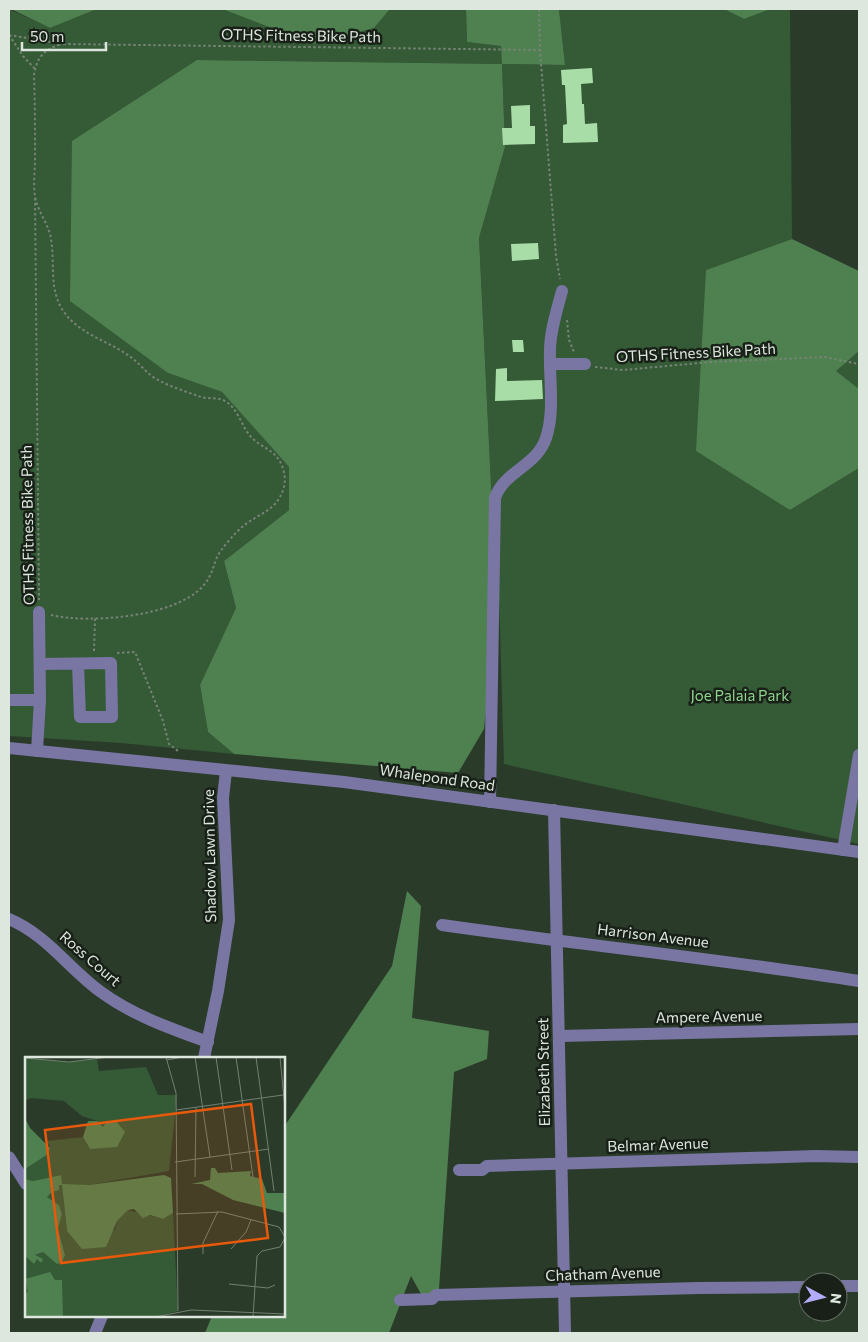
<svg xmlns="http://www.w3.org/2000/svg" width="868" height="1342" font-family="Commissioner,sans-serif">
<rect width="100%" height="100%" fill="#2a3b2a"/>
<g fill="#355a36">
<path d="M9,9l41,19 47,-19h125l91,35 61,-16 16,-19h76l1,33 35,4v18l63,1 -6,-56h165l20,10 27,-10h19l2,230 -86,31 84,240 69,-42v376l-355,-80 -5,-168 -8,-111 -12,-247 26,-91 -3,-83 -305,-4 -29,313 54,19 67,75v43l-65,51 12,47 -36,77 8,47 26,22 -113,-11 -112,-7z"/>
<path d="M859,351v38l-24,-18z"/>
</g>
<g fill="#4f8050">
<path d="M11,9h86l-47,19z"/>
<path d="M222,9h168l-16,19 -61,16z"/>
<path d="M466,9h93l6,56 -63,-1 3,83 -26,91 12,247 8,111 -15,133 -26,44 -224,-19 -26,-22 -8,-47 36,-77 -12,-47 65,-51v-43l-67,-75 -54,-19 -98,-72 2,-160 125,-81 305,4 -1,-18 -34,-4z"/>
<path d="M724,9h47l-27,10z"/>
<path d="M792,239l67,32v80l-23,20 23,18v79l-69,42 -94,-59 10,-181z"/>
<path d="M407,891l14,15 -9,112 77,13 -2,28 -33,13 -15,217 -14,12 -14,-25 -22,57h-184l7,-17h72v-189l108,-161z"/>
</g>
<g fill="#a9dda8">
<path d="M592,68l1,15 -12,1 1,20h2l1,20 12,-1 1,19 -35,1v-18l4,-1 -2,-39h-3l-1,-15z"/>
<path d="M530,105v21h5v18l-32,1 -1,-17h10l-1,-22z"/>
<path d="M538,243l1,16 -27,2 -1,-17z"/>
<path d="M512,340h11l1,12h-11z"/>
<path d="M507,368v13l35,-1 1,19 -48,2 1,-32z"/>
</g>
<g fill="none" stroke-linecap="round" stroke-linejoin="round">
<g stroke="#768476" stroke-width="2" stroke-dasharray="2.5 2.5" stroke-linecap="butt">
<path d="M539,9l1,41 16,206 4,23"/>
<path d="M9,35l53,9 478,6"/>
<path d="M9,35l14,21 12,13"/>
<path d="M35,198l4,402"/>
<path d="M567,320l2,20 5,12"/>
<path d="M595,367l28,3 88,-8 114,-5 34,7"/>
<path d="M51,615c38,9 125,2 152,-29 8,-9 10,-18 14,-29 3,-7 18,-24 24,-29 15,-14 35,-16 42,-38 3,-8 2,-17 -1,-24 -6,-16 -20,-18 -30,-28 -11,-11 -13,-29 -27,-37 -7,-4 -17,-2 -24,-4 -14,-5 -30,-10 -43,-17 -10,-5 -17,-15 -26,-22 -22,-17 -55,-24 -70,-49 -13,-21 -7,-47 -11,-70 -2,-15 -14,-28 -16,-43 -2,-12 0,-25 0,-37 0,-28 0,-56 -1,-84 3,-19 11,-26 28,-31"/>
<path d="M94,651l1,-33"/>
<path d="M117,653l18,-1 28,69 6,23 9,7"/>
</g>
<g stroke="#7a76a3" stroke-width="12">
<path d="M550,364h35"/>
<path d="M40,664l71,-1 1,54h-32l-2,-53"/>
<path d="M9,700h31"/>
<path d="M9,748l335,34 515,70"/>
<path d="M37,751l3,-51 -1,-88"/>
<path d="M490,802l5,-304c9,-27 42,-32 51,-60 9,-27 3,-59 4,-87 0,-20 7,-41 12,-60"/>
<path d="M554,810l11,523"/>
<path d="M843,850l16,-95"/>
<path d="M9,919c38,16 60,50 92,73 31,23 71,37 107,50"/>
<path d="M442,925c139,20 279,34 417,56"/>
<path d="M559,1036l300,-7"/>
<path d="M204,1058l14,-67 11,-71 -6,-122 3,-27"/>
<path d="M9,1157l17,27"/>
<path d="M459,1170h23l5,-4 329,-10 43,1"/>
<path d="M838,1286h21"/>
<path d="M400,1300l32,-1 4,-4 263,-7 109,-1"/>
<path d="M95,1333l7,-17"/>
</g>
</g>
<g text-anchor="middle" stroke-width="5" stroke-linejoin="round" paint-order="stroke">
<g font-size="15" fill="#dde7dd" stroke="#182018">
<text transform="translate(301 36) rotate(1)" y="5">OTHS Fitness Bike Path</text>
<text transform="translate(696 353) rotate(-3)" y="5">OTHS Fitness Bike Path</text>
<text transform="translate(28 525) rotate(-91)" y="5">OTHS Fitness Bike Path</text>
<text transform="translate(437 778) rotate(8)" y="5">Whalepond Road</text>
<text transform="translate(210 856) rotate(-91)" y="5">Shadow Lawn Drive</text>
<text transform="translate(653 936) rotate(7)" y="5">Harrison Avenue</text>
<text transform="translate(90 959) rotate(41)" y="5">Ross Court</text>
<text transform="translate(709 1017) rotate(-1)" y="5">Ampere Avenue</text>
<text transform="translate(544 1072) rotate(-91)" y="5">Elizabeth Street</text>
<text transform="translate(658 1145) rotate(-2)" y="5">Belmar Avenue</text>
<text transform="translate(603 1274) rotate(-2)" y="5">Chatham Avenue</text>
</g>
<g font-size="15" fill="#8ed48e" stroke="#182018">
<text x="740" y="701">Joe Palaia Park</text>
</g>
</g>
<g transform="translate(25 1057)">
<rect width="260" height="260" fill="#2a3b2a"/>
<path d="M0,1l43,4 29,-3 2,12 47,-4 12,28h19l-8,76 -80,14h-27l5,46 48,-1 2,-9 11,-11 35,9 10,-6 5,98 -22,6h-131v-61l9,7 3,-4 -3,-4 9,-3 22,3 -7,-26 4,-15 -3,-9 -12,-8 12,-12 2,-10 -28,6 -8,-2v-10l25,-21 -3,-7 36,-4 7,12 13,-21 -6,-7 -15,-5 -18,-15 -32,-3 -7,2z" fill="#355a36"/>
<path d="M0,61l5,10 20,20 -2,6 -23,15zM63,64h9l6,6 4,-6h9l9,11 -8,15 -27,2 -7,-12zM186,111h4l3,5 33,-2 -1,5 12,3 5,14h17l1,20 -52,-13 -31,-16h-11l19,-4zM36,118l1,9 27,1 75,-10 7,3 2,35 -10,6 -13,-4 -7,3 -9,-9 -6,1 -11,11 -11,26 -24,2 -15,-18 -5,-46h-3v5l-7,2 -5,5 12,8 3,9 -4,15 7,26 -3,7 -5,2 -14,-12 -8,3 8,4 -2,4 -4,-4 -3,5 -9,-8v-77l8,2zM25,215l5,8h7l1,37h-38v-24l3,-1 -3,-13z" fill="#4f8050"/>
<path fill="none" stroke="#728072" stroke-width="1" d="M141,0l10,36 2,218M170,0l15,100M191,0l16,113M211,0l17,120M231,0l18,134M255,0l5,52M0,1l44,4 40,-5M142,3l15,-3M151,53l107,-15M150,105l94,-13M170,120l1,-69M151,157l46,-2 57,15 6,10M206,192l15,-17 5,-12M178,197v-11l15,-32M204,227l39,4 7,-3M130,260l36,-7 94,4M228,260l4,-61 5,-5 18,-4 5,-9"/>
<path fill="#e8590c" fill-opacity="0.15" stroke="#e8590c" stroke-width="2.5" d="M226,47l17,134 -207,25 -16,-133z"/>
<rect width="260" height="260" fill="none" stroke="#dde7dd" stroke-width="2.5"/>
</g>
<rect width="868" height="1342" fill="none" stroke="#dde7dd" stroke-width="20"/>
<g transform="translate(823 1297) rotate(97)"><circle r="24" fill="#182018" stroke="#677067"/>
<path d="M0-4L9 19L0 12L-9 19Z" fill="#b4acf9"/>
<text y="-8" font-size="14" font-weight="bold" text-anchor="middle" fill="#dde7dd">N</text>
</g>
<path d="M22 42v8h84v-8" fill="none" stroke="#dde7dd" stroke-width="2.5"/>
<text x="30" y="42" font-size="15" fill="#dde7dd" stroke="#182018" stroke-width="4" paint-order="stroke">50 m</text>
</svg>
